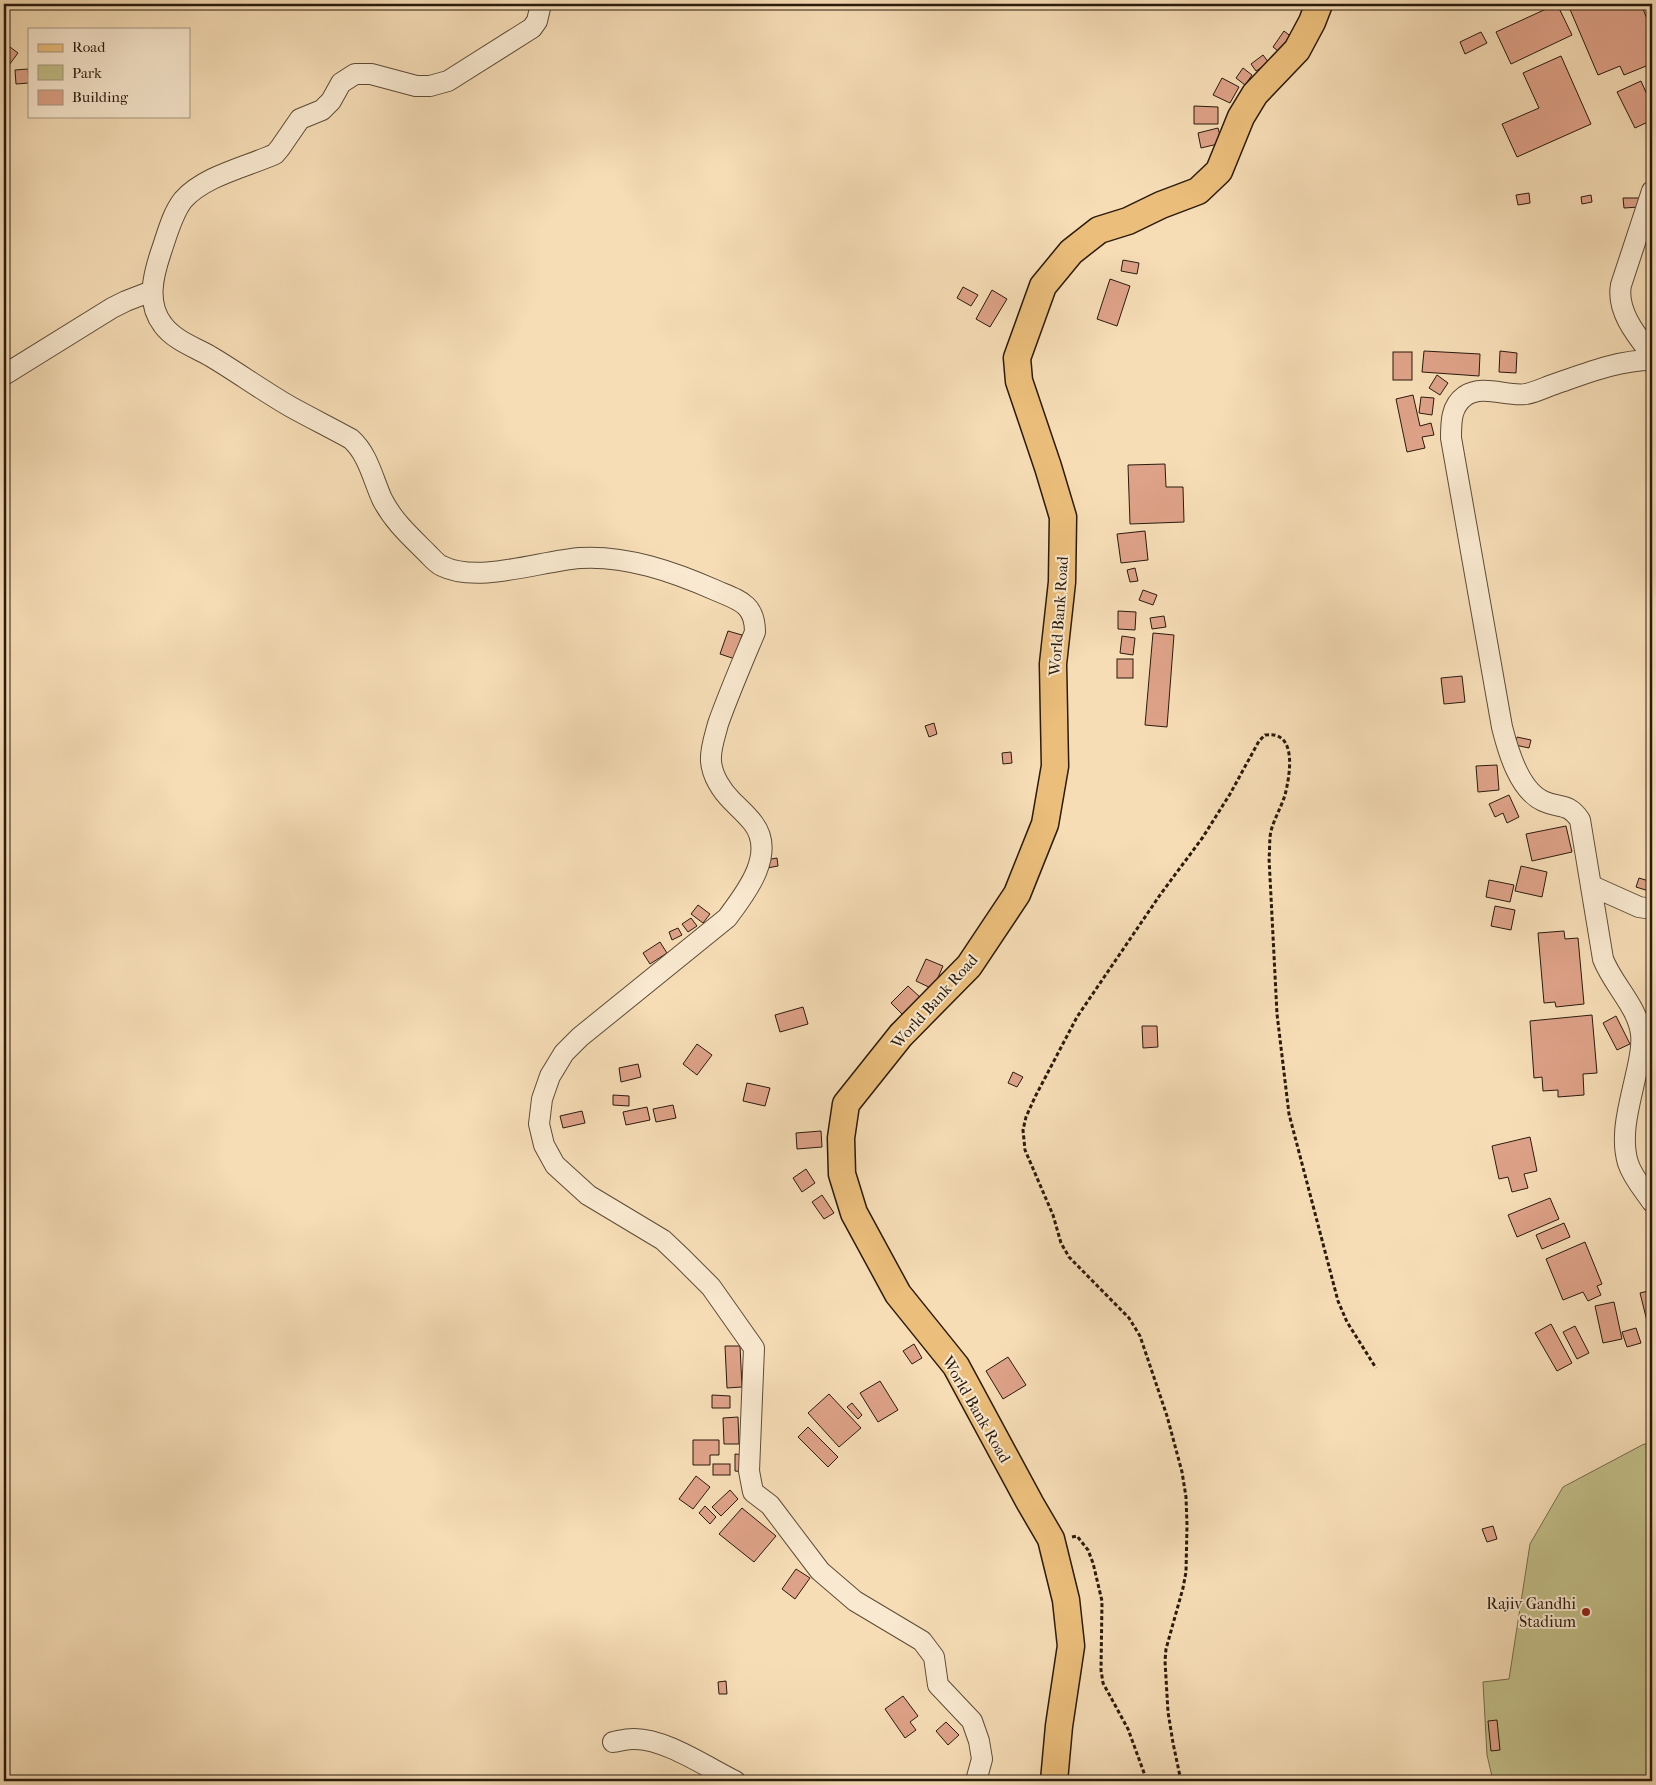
<svg xmlns="http://www.w3.org/2000/svg" width="1656" height="1785" font-family="'IM FELL French Canon',serif">
<rect width="100%" height="100%" fill="#f6ddb6"/>
<filter id="stains"><feTurbulence type="fractalNoise" baseFrequency=".004" numOctaves="4"/><feColorMatrix values="0 0 0 0 .2 0 0 0 0 .09 0 0 0 0 .02 0 0 0 .5 -.17"/></filter>
<radialGradient id="worn" r=".72"><stop offset=".6" stop-color="#630" stop-opacity="0"/><stop offset="1" stop-color="#630" stop-opacity=".3"/></radialGradient>
<path fill="#c2bf89" stroke="#766d4b" d="M1644,1444l8,1v336h-159l-6,-26 -4,-73 26,-3 21,-135 33,-57z"/>
<g fill="#dea288" stroke="#2a1b0d">
<path d="M1557,4l15,31 -61,29 -15,-32z"/>
<path d="M1576,4h65l11,27v22l-5,2 4,9 -27,11 -4,-9 -22,9 -29,-68z"/>
<path d="M1284,31l9,7 -11,16 -9,-7z"/>
<path d="M1481,32l6,11 -22,11 -5,-12z"/>
<path d="M6,44l12,9 -9,12 -5,-3v-15z"/>
<path d="M1263,55l6,8 -13,8 -5,-7z"/>
<path d="M1561,56l30,68 -74,33 -15,-33 37,-16 -16,-35z"/>
<path d="M1243,68l9,7 -7,10 -9,-7z"/>
<path d="M28,69l1,14 -13,1 -1,-14z"/>
<path d="M1222,78l17,9 -9,16 -17,-8z"/>
<path d="M1641,81l11,25v14l-17,8 -18,-36z"/>
<path d="M1194,106l24,1v17h-24z"/>
<path d="M1218,128l4,15 -21,5 -3,-15z"/>
<path d="M1529,193l1,10 -12,2 -2,-10z"/>
<path d="M1591,195l1,7 -10,2 -1,-7z"/>
<path d="M1623,198h16v9l-15,1z"/>
<path d="M1123,260l16,3 -2,11 -16,-3z"/>
<path d="M1110,279l20,7 -13,40 -20,-7z"/>
<path d="M963,287l15,8 -7,11 -14,-8z"/>
<path d="M992,290l15,9 -17,28 -14,-8z"/>
<path d="M1424,351l56,3 -1,22 -57,-4z"/>
<path d="M1500,351l17,2 -1,20 -17,-1z"/>
<rect x="1393" y="352" width="19" height="28"/>
<path d="M1437,375l11,8 -8,12 -11,-7z"/>
<path d="M1413,395l7,31 11,-3 3,12 -12,2 3,11 -18,4 -11,-53z"/>
<path d="M1421,397l13,1 -2,17 -13,-2z"/>
<path d="M1165,464l1,23h17l1,35 -54,2 -2,-59z"/>
<path d="M1145,531l3,29 -27,3 -4,-29z"/>
<path d="M1135,568l3,13 -8,1 -3,-12z"/>
<path d="M1143,590l14,5 -4,10 -14,-5z"/>
<path d="M1118,611l18,1 -1,18 -17,-1z"/>
<path d="M1164,616l2,11 -14,2 -2,-11z"/>
<path d="M728,631l14,4 -7,24 -15,-5z"/>
<path d="M1153,633l21,2 -7,92 -22,-2z"/>
<path d="M1122,636l13,2 -2,17 -13,-2z"/>
<rect x="1117" y="659" width="16" height="19"/>
<path d="M1462,676l3,26 -21,2 -3,-26z"/>
<path d="M934,723l3,11 -8,3 -4,-11z"/>
<path d="M1517,737l14,3 -2,8 -14,-3z"/>
<path d="M1011,752l1,11 -9,1 -1,-11z"/>
<path d="M1497,765l2,25 -21,2 -2,-26z"/>
<path d="M1509,795l10,22 -12,6 -4,-10 -8,4 -6,-13z"/>
<path d="M1566,826l6,26 -40,9 -6,-27z"/>
<path d="M777,858l1,8 -11,2 -1,-8z"/>
<path d="M1521,866l26,6 -5,25 -27,-6z"/>
<path d="M1639,878l13,4v10l-16,-5z"/>
<path d="M1489,880l25,5 -4,17 -24,-5z"/>
<path d="M698,905l12,9 -7,9 -12,-9z"/>
<path d="M1495,906l20,4 -4,20 -20,-4z"/>
<path d="M691,918l6,8 -9,6 -6,-8z"/>
<path d="M678,928l4,7 -10,5 -3,-8z"/>
<path d="M1564,931l1,8 13,-1 6,66 -28,3 -1,-5 -11,1 -6,-70z"/>
<path d="M660,942l7,11 -17,11 -7,-11z"/>
<path d="M926,959l17,7 -10,23 -17,-8z"/>
<path d="M908,986l13,12 -17,18 -13,-13z"/>
<path d="M803,1007l5,17 -28,8 -5,-17z"/>
<path d="M1592,1015l5,58 -14,1 1,21 -26,2v-7l-15,1 -1,-14 -8,1 -4,-57z"/>
<path d="M1616,1016l14,28 -13,6 -14,-27z"/>
<path d="M1142,1026h15l1,21 -15,1z"/>
<path d="M697,1044l15,11 -15,20 -14,-11z"/>
<path d="M638,1064l3,13 -20,5 -2,-14z"/>
<path d="M1013,1072l10,5 -6,10 -9,-4z"/>
<path d="M747,1083l23,5 -5,18 -22,-5z"/>
<path d="M613,1095l16,1v10l-16,-1z"/>
<path d="M673,1105l3,13 -20,4 -3,-13z"/>
<path d="M647,1107l3,13 -24,5 -3,-13z"/>
<path d="M582,1111l3,12 -22,5 -3,-12z"/>
<path d="M821,1131l1,16 -25,2 -1,-16z"/>
<path d="M1530,1137l7,34 -13,3 4,14 -16,4 -4,-15 -9,2 -7,-33z"/>
<path d="M806,1169l9,14 -13,9 -9,-14z"/>
<path d="M822,1195l12,18 -10,6 -12,-17z"/>
<path d="M1550,1198l9,21 -42,18 -9,-22z"/>
<path d="M1564,1223l6,14 -28,12 -6,-14z"/>
<path d="M1585,1242l17,42 -5,2 4,9 -13,6 -5,-9 -20,8 -17,-41z"/>
<path d="M1652,1290v30l-5,1 -7,-28z"/>
<path d="M1614,1302l8,37 -19,4 -8,-37z"/>
<path d="M1551,1324l21,39 -15,8 -22,-38z"/>
<path d="M1575,1326l14,27 -12,6 -14,-27z"/>
<path d="M1636,1328l5,15 -14,4 -5,-15z"/>
<path d="M914,1344l8,14 -10,6 -9,-13z"/>
<path d="M725,1346h15l2,41 -15,1z"/>
<path d="M1008,1357l18,28 -23,14 -17,-28z"/>
<path d="M880,1381l18,29 -20,12 -18,-29z"/>
<path d="M829,1394l32,34 -22,19 -31,-34z"/>
<path d="M712,1395l18,1v12h-18z"/>
<path d="M852,1403l10,12 -4,4 -11,-12z"/>
<path d="M738,1417l1,27h-15l-1,-26z"/>
<path d="M808,1427l30,30 -10,10 -30,-30z"/>
<path d="M693,1440h26v15h-9v10h-17z"/>
<path d="M735,1454l11,1 -1,17 -10,-1z"/>
<rect x="713" y="1464" width="17" height="11"/>
<path d="M696,1476l14,11 -17,22 -14,-10z"/>
<path d="M730,1490l8,9 -17,17 -9,-9z"/>
<path d="M705,1506l11,11 -6,7 -11,-11z"/>
<path d="M742,1508l34,28 -22,26 -35,-28z"/>
<path d="M1493,1526l4,13 -10,3 -5,-13z"/>
<path d="M796,1569l14,9 -15,21 -13,-10z"/>
<path d="M726,1681l1,13h-8l-1,-12z"/>
<path d="M903,1696l15,20 -8,6 6,8 -11,8 -20,-29z"/>
<path d="M1497,1720l3,30 -9,1 -3,-30z"/>
<path d="M946,1722l13,13 -11,10 -12,-14z"/>
</g>
<g fill="none" stroke-linecap="round" stroke-linejoin="round">
<defs>
<g id="minor">
<path d="M541,4l-4,17 -5,7 -84,53 -18,5h-14l-45,-12h-16l-14,9 -10,18 -9,9 -22,9 -20,29 -5,6c-29,13 -71,22 -92,46 -11,14 -16,35 -22,52 -8,24 -15,51 2,73 11,15 31,22 47,31 27,16 53,35 81,51 20,11 40,21 60,32 17,15 22,40 31,60 11,22 29,38 46,55 4,4 9,10 14,12 36,18 98,-5 138,-8 46,-3 94,14 135,32 23,10 40,13 40,42 -13,31 -26,61 -37,92 -3,12 -8,25 -7,37 1,15 11,30 21,40 7,7 15,14 21,22 24,31 -8,71 -26,95l-147,119 -16,16 -14,23 -8,23 -3,25 5,21 11,20 33,30 75,45 19,18 29,29 43,61 -5,123 4,21 17,13 50,66 35,30 67,40 12,16 4,28 34,36 7,20 3,18 -6,22"/>
<path d="M1652,191l-31,94c-5,26 16,51 31,70"/>
<path d="M1652,360c-33,0 -65,13 -97,24 -9,3 -19,8 -29,10 -19,3 -43,-10 -61,2 -14,10 -14,26 -14,42l51,289c6,24 17,63 41,74 17,8 25,1 37,19l23,139c10,26 35,48 38,75 2,15 -3,31 -6,45 -6,27 -15,57 -7,84 5,15 16,27 24,39"/>
<path d="M4,375l108,-67 14,-7 26,-10"/>
<path d="M1592,886l47,21 13,2"/>
<path d="M613,1742c6,-1 13,-3 19,-3 31,-2 76,29 103,42"/>
</g>
<path id="major" d="M1054,1781l5,-55 12,-80 -5,-46 -15,-61 -21,-36 -74,-137 -58,-72 -44,-81 -12,-39 -1,-36 5,-34 55,-69 68,-69 48,-72 28,-70 10,-58 -2,-102 9,-82 1,-65 -15,-50 -29,-86 -2,-23 26,-72 28,-34 28,-22 29,-9 33,-16 37,-14 21,-20 22,-54 14,-23 42,-44 15,-28 7,-18"/>
</defs>
<use href="#minor" stroke="#5d4c37" stroke-width="22"/>
<use href="#major" stroke="#2a1b0d" stroke-width="29"/>
<g stroke="#2a1b0d" stroke-width="3" stroke-dasharray="4 2.5" stroke-linecap="butt">
<path d="M1072,1537l5,-1 11,14 5,13 9,38 -1,69 2,13 25,46 19,52"/>
<path d="M1181,1781l-8,-38 -5,-31 -3,-51 1,-12 17,-61 3,-16 1,-47 -1,-28 -4,-25 -15,-56 -27,-80 -11,-18 -60,-61 -8,-14 -8,-28 -28,-65 -2,-20 3,-13 9,-20 42,-80 83,-122 43,-58 27,-43 29,-53 6,-6c33,-5 25,40 20,60 -4,13 -11,24 -14,36 -2,9 -1,19 -2,27l8,156 12,100 49,187 9,21 29,46"/>
</g>
<use href="#minor" stroke="#f9e9d0" stroke-width="20"/>
<use href="#major" stroke="#ebbe7b" stroke-width="26"/>
</g>
<circle fill="#8f2418" stroke="#f9e9d0" stroke-width="2" cx="1586" cy="1612" r="5"/>
<g text-anchor="middle" stroke-width="4" stroke-linejoin="round" paint-order="stroke">
<g font-size="16" fill="#2a1b0d" stroke="#f9e9d0">
<text transform="translate(1058 616) rotate(-86)" y="6">World Bank Road</text>
<text transform="translate(934 1001) rotate(-48)" y="6">World Bank Road</text>
<text transform="translate(977 1409) rotate(60)" y="6">World Bank Road</text>
</g>
<g font-size="16" fill="#2a1b0d" stroke="#f9e9d0" text-anchor="end">
<text x="1576" y="1609">Rajiv Gandhi<tspan x="1576" dy="18">Stadium</tspan></text>
</g>
</g>
<rect width="1656" height="1785" fill="none" stroke="#f6ddb6" stroke-width="20"/>
<rect x="5" y="5" width="1646" height="1775" fill="none" stroke="#2a1b0d" stroke-width="2.5"/>
<rect x="10" y="10" width="1636" height="1765" fill="none" stroke="#2a1b0d"/>
<rect x="28" y="28" width="162" height="90" fill="#f9e9d0" stroke="#a69782"/>
<rect x="38" y="44" width="25" height="8" fill="#ebbe7b" stroke="#a69782"/>
<text x="72" y="52" font-size="15" fill="#2a1b0d">Road</text>
<rect x="38" y="65" width="25" height="15" fill="#c2bf89" stroke="#a69782"/>
<text x="72" y="78" font-size="15" fill="#2a1b0d">Park</text>
<rect x="38" y="90" width="25" height="15" fill="#dea288" stroke="#a69782"/>
<text x="72" y="102" font-size="15" fill="#2a1b0d">Building</text>
<rect width="100%" height="100%" filter="url(#stains)"/>
<rect width="100%" height="100%" fill="url(#worn)"/>
</svg>
